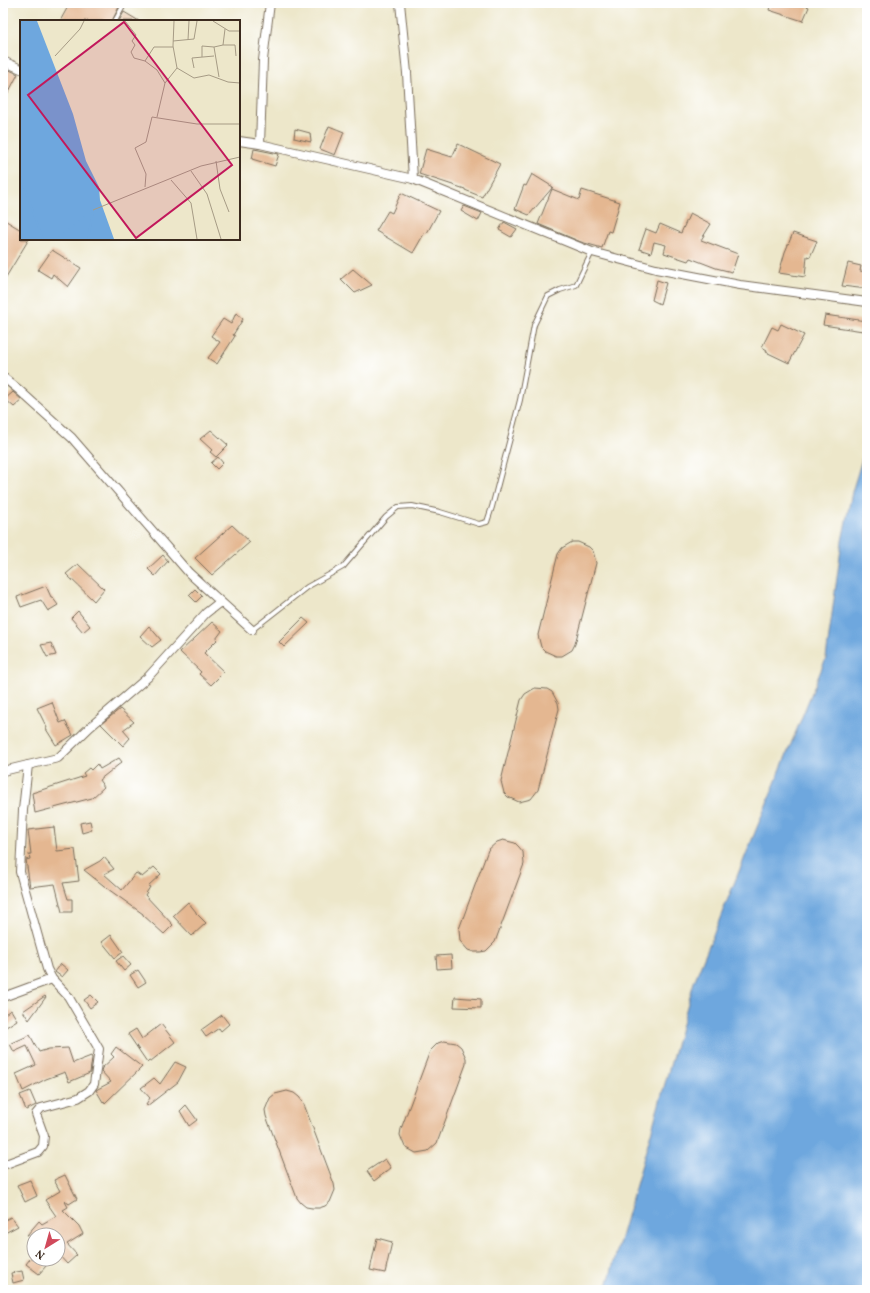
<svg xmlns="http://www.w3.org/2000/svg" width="870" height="1293" font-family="Vollkorn,serif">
<rect width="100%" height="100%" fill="#fff"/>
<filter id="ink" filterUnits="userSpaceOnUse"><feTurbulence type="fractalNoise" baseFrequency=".025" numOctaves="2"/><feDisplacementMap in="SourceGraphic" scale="8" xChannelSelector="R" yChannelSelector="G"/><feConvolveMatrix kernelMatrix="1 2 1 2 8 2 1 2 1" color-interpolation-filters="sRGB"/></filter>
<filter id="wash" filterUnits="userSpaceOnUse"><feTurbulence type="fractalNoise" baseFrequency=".012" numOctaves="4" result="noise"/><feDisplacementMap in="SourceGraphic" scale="16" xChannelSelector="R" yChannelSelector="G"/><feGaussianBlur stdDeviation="0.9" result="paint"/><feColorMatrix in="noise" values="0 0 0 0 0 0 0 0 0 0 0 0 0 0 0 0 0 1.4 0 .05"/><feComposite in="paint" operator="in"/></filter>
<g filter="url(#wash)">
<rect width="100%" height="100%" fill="#ede7ca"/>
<path fill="#6ea7de" stroke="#54687e" d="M867,448v842h-261l88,-308 132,-324 16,-117 10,-49 12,-39z"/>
<g id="blocks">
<g fill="#e4b791">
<path d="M70,3h51l-9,18h-52z"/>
<path d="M771,3h27l11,4 -6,14 -34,-11z"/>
<path d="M124,12l15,9h-20z"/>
<path d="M3,67l15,7 -15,29z"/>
<path d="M329,126l15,6 -9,23 -15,-6z"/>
<path d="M295,129l15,4 1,9 -17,-4z"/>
<path d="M458,144l42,20 -18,33 -17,-7v-1l-46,-15 7,-25 26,8z"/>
<path d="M254,149l25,5 -4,12 -23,-7z"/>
<path d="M532,174l21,13 -24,28 -14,-6 9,-24 2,1z"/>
<path d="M552,189l27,11 3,-10 38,12 -9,30 -3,-1 -6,17 -21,-6 -43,-18z"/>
<path d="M401,193l38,18 -12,22 -2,-1 -12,21 -37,-22 12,-20 4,2z"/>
<path d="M464,206l18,7 -4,8 -17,-10z"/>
<path d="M690,213l21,11 -10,16 37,14 -6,18 -16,-4 -26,-10 -2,3 -24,-8 2,-8 -12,-3 -3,11 -12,-4 7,-20 10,4 4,-9 21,9z"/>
<path d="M3,219l18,11v9h8l-26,43z"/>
<path d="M504,222l13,7 -6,8 -12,-7z"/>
<path d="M793,233l24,8 -7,16 -3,-1 -2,21 -26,-4 6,-21z"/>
<path d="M52,250l29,18 -13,19 -15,-13 -2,4 -13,-8z"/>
<path d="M848,263l13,3 -1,5 7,1v17l-25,-3z"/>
<path d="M353,269l19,16 -17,8 -14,-14z"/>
<path d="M657,280l9,3 -6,21 -8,-4z"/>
<path d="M236,313l7,6 -10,16 2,1 -18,28 -9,-6 12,-16 -9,-6 12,-17 8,5z"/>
<path d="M825,315l41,6 -3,10 -40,-6z"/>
<path d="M781,324l23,11 -15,28 -23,-11 1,-2 -5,-3 10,-20 6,3z"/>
<path d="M13,392l9,8 -8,7 -9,-8z"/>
<path d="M211,430l17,15 -12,12 -6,-5 2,-2 -12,-11z"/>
<path d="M218,457l5,6 -6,6 -6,-6z"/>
<path d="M232,525l18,17 -38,33 -17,-17z"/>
<path d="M572,542h6l11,5 4,4 3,12 -21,81 -3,6 -10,6h-6l-11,-5 -4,-4 -3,-12 20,-81 4,-6z"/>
<path d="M163,555l5,6 -13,15 -7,-7z"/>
<path d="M78,564l26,25 -10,12 -28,-27z"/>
<path d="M46,586l5,11h1l6,8 -10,6 -7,-11 -20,7 -4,-10z"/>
<path d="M195,589l7,7 -6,6 -7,-7z"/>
<path d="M78,611l12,15 -7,6 -12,-14z"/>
<path d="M303,618l6,5 -25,24 -5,-5z"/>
<path d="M212,622l10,9 -6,8 1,1 -13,13 20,19 -13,13 -12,-11 2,-2 -21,-20z"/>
<path d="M149,626l12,14 -9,7 -12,-11z"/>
<path d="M51,643l5,12 -9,2 -6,-12z"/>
<path d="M535,688l12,1 5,3 6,11 1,6 -21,81 -7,9 -12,3 -11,-5 -4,-4 -3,-12 20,-81 4,-6z"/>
<path d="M52,702l8,21 5,-2 8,14 -17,10 -10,-16 1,-1 -10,-20z"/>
<path d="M120,709l14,13 -11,8 7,8 -7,8 -22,-22z"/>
<path d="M119,758l3,4 -23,18 5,7 -12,11 -57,15 -3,-20 53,-17 -2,-3 6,-5 2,2 6,-6 3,5z"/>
<path d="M90,821l2,9 -10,3 -2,-10z"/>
<path d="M54,827l3,24 18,-2 4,32 -16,2 5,16h4v13h-10l-7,-28 -25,3 -4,-27 4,-1 -1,-5h2l-3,-24z"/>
<path d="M503,840l12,3 4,4 4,5 1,12 -29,78 -9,9 -6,1h-6l-6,-2 -8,-9 -1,-12 29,-79 9,-8z"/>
<path d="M104,857l10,12 -10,5 18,16 14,-17 6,4 12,-10 7,7 -13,12 2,1 -5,8 28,30 -9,9 -21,-19v-1l-35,-25 -24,-19 16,-9z"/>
<path d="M188,902l8,10v1l10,10 -14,13 -19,-20z"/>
<path d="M111,935l12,17 -8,6 -13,-16z"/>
<path d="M451,955l1,13 -15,1 -1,-13z"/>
<path d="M123,956l8,9 -7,6 -8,-10z"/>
<path d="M61,964l7,6 -6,7 -7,-5z"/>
<path d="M138,970l8,12 -8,5 -8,-12z"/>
<path d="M91,995l7,7 -8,6 -6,-8z"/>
<path d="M45,996l1,1 -17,23 -6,-9z"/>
<path d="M455,997l26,2v9l-27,-1z"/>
<path d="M11,1010l6,10 -14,9v-14z"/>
<path d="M222,1015l7,9 -8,7 -2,-3 -13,9 -5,-7z"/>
<path d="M161,1024l14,18 -24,19 -2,-1 -2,2 -19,-28 8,-5 6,10z"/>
<path d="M30,1035l9,17 10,-3 19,-1 5,15 18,-7 1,2 -2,15 -21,9 -4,-10 -19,7 -23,12 -7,-17 20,-9 -9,-19 -13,6 -4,-8z"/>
<path d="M444,1041l12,2 5,4 5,11v6l-29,79 -9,8 -12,2 -11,-6 -5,-12 1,-6 29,-78 8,-8z"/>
<path d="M116,1047l26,20 -37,36 -1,-2 -1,1 -7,-12 15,-8 -10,-11 1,-3 12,-11 -3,-3z"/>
<path d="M175,1062l11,5 -8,15 -31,24 -1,-2 4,-6 -9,-10 13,-10 6,6z"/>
<path d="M30,1091l6,14 -10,5 -6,-15z"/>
<path d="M287,1091l7,2 5,4 4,5 31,82 1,6 -5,12 -5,4 -6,2h-7l-6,-1 -5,-4 -4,-5 -31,-82 -1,-6 5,-12 5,-4z"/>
<path d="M186,1105l11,15 -8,6 -9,-15z"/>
<path d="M385,1159l6,9 -17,13 -7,-10z"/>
<path d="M65,1175l12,24 -8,5 -5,-4 4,7 -5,3 16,16 4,8 -16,10 10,11 -10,9 -9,-10v-19h-31l12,-14 3,3 14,-8 -11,-16 15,-9 -6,-11z"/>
<path d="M30,1180l7,16 -12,6 -8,-17z"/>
<path d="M11,1217l7,9 -15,8v-13z"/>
<path d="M377,1238l15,4 -7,31 -15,-3z"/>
<path d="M30,1259h8l8,7 -7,8 -13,-10z"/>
<path d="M22,1271l2,9 -11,3 -2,-10z"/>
</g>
</g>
</g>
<g filter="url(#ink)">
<use href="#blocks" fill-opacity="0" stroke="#796c5a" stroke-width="1"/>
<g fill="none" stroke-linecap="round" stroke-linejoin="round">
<defs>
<g id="service">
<path d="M115,21l10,-18"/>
<path d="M252,630l55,-43 36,-20 43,-50 12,-10 14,-1 28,6 39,12 8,-2 5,-15 28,-107 14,-75 14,-29 12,-6 16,-5 16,-33"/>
</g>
<g id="minor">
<path d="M400,3l7,70 6,106"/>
<path d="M3,61l18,8"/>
<path d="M239,141l21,3 153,35 179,73 64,17 84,16 127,17"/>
<path d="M260,144l3,-84 7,-57"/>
<path d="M3,377l16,13 53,48 117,135 63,57"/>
<path d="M28,765l30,-7 32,-31 58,-50 58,-64 14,-11"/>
<path d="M3,771l25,-6 -5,45 -3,62 27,97 5,10 16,17 31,53 -5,35 -5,7 -11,7 -37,10 -5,6 8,22 -1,10 -5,6 -35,13"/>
<path d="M3,997l49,-18"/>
</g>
</defs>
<use href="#service" stroke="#796c5a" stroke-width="6"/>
<use href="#minor" stroke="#796c5a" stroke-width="10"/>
<use href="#service" stroke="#fff" stroke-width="4"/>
<use href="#minor" stroke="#fff" stroke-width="8"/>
</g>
</g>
<g transform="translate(20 20)">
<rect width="220" height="220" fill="#ede7ca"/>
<path d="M0,1h17l36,93 13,47 13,26 1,13 14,39h-94z" fill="#6ea7de"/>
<path fill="none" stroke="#6ea7de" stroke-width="2" d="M0,156l23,63M37,219l35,-28M68,219l5,-28"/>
<path fill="none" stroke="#a69b85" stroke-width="1" d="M105,1l11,14 -4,6 3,4 -4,7 3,6 11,3 12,9 8,13 12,-15M154,1l-1,25 4,22 17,10 15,-3 19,7 12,1M193,1l16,10h11M168,20l1,-19M153,21l21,-2 3,-18M203,25h12l1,11M35,36l25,-27 4,-8M182,37v-11l12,1M125,41l9,-14h19M174,48l-2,-10 22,-2M199,57l-5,-30 9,-2 2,-16M137,97l8,-34M196,141l4,28 9,23M171,151l16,23 14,45M151,160l20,23 6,36M125,167l1,-13 -11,-26 11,-6 6,-25 45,7h43M73,190l108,-44 39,-9"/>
<path fill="#c2185b" fill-opacity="0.15" stroke="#c2185b" stroke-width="2" d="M104,2l108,143 -96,73 -108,-143z"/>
<rect width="220" height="220" fill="none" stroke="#3b2a1e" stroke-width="2"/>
</g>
<rect width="870" height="1293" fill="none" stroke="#fff" stroke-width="16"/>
<g transform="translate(46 1247) rotate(217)"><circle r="19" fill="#ffffff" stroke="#b1aaa5"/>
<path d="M0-3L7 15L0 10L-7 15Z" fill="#d1495b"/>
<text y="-6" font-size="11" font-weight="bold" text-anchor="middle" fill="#3b2a1e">N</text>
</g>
</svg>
